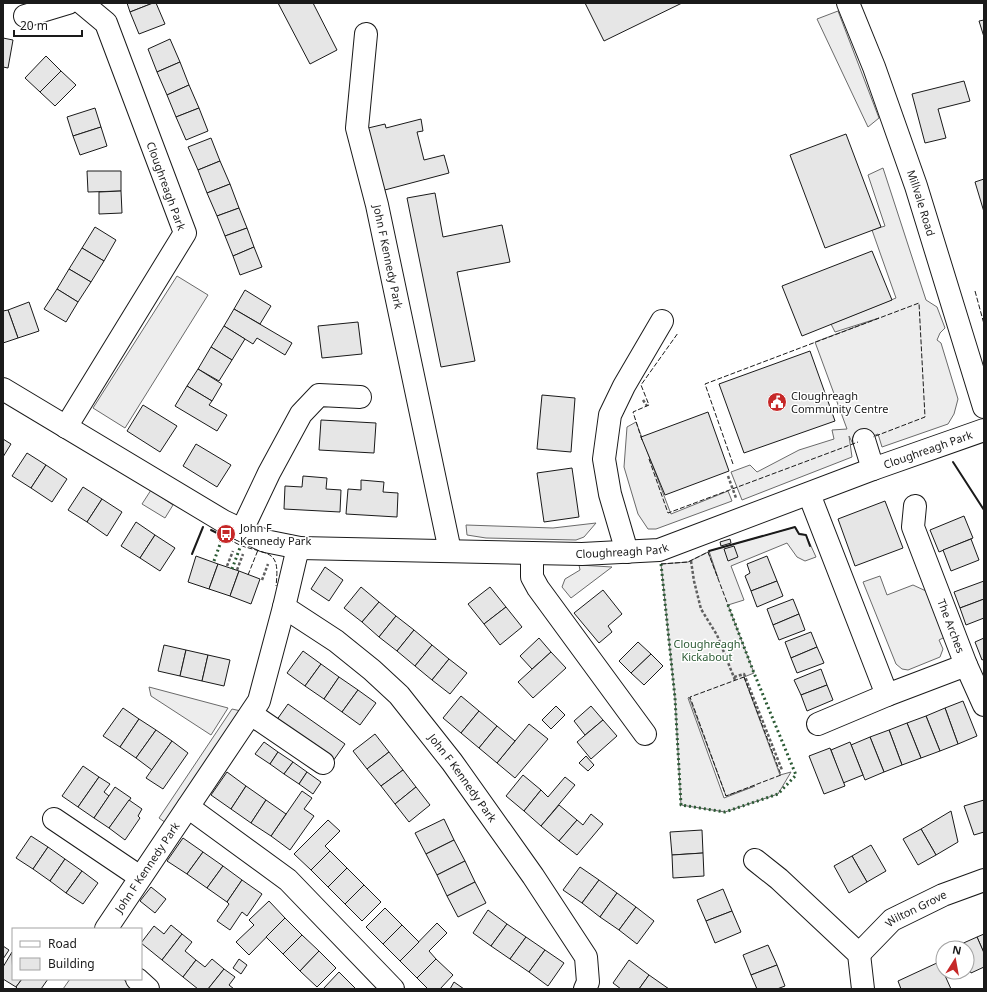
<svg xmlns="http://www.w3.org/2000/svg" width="987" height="992" font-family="'Noto Sans',sans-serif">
<rect width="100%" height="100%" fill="#fff"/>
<g fill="#ededed" stroke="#6a6a6a" fill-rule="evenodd">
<path d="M838,11l41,107 -11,9 -51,-108z"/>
<path d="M883,168l43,132 11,7 8,21 -5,5 -3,7 4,3 17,56 -4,15 -6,10 -66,23 -4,-13 -25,10 -4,-8 3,21 -110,43 -11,-28 19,-7 7,7 42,-22 35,-11 -2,-9 15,-1 -32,-87 64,-24 -44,14 -4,-8 65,-26 -24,-68 13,-4 -17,-51z"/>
<path d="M177,276l31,19 -83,133 -32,-20z"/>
<path d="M636,422l35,92 57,-23 4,10 -76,28h-8l-10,-15 -14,-47 3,-40z"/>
<path d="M151,490l22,15 -8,13 -23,-14z"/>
<path d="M596,523l-12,14 -8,3 -90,-2 -19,-3 -1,-10 87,3z"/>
<path d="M795,527l3,6 8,2 10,22 -11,4 -8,-4 -10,-14 -56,23 13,34 -16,5 26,68 -10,4 36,98 11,-3 -13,22 -53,18 -44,-7 -6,-107 -14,-134 27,-2 20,-10 10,26 -9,-27zM689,697l37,99 29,-10 -31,12 -36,-100z"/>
<path d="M579,565l33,2 -41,31 -9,-11 3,-8 15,-9z"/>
<path d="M880,576l7,19 26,-10 13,6 19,46 -6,3 4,9 -3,8 -32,13 -6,-1 -6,-5 -33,-82z"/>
<path d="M149,687l79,21 -17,27 -60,-39z"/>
<path d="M232,709l9,2 -75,112 -7,-5z"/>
<path d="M70,979h53l10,10h-70z"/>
</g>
<g fill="#e6e6e6" stroke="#1a1a1a">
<path d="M127,3h26l-23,9z"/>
<path d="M153,3h3l9,21 -26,10 -9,-22z"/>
<path d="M278,3h35l24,47 -27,14z"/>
<path d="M585,3h97l-78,38z"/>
<path d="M984,20v17l-5,-16z"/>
<path d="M3,38l10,2 -5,28 -5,-1z"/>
<path d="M170,39l10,23 -23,10 -9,-23z"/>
<path d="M46,56l15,15 -21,21 -15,-14z"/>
<path d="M180,62l9,23 -22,10 -10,-23z"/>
<path d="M61,71l15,14 -21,21 -15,-14z"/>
<path d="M964,81l6,20 -32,8 8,29 -21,5 -13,-49z"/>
<path d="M189,85l10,23 -23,9 -9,-22z"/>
<path d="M95,108l6,19 -28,9 -6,-19z"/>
<path d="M199,108l9,23 -22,9 -10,-23z"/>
<path d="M421,119l2,12 -6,1 7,28 20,-5 5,18 -68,18 -17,-62 21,-5 1,4z"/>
<path d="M101,127l6,19 -27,9 -7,-19z"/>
<path d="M846,134l35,93 -56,21 -35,-93z"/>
<path d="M211,138l9,23 -22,9 -10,-23z"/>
<path d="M220,161l10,23 -23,9 -9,-23z"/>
<path d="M87,171h34v20l-33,1z"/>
<path d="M984,179v33l-9,-30z"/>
<path d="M230,184l9,24 -22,8 -10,-23z"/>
<path d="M121,191l1,22 -23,1v-22z"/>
<path d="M435,193l8,44 59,-12 8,37 -53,10 18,89 -34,6 -34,-169z"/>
<path d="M239,208l8,20 -22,8 -8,-20z"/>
<path d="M95,227l21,13 -12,21 -22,-13z"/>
<path d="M247,228l7,19 -21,9 -8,-20z"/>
<path d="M254,247l8,20 -22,8 -7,-19z"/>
<path d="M82,248l22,13 -13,21 -22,-13z"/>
<path d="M872,251l20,49 -90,36 -20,-50z"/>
<path d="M69,269l22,13 -13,20 -21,-13z"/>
<path d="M57,289l21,13 -12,20 -22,-13z"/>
<path d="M245,290l26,16 -11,18 -26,-15z"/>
<path d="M29,302l10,29 -21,7 -10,-28z"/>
<path d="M234,309l58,34 -7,12 -28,-17 -4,6 -29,-18z"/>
<path d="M8,310l10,28 -15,5v-32z"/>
<path d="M358,322l4,32 -40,4 -4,-32z"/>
<path d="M224,326l21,13 -13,21 -21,-13z"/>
<path d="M211,347l21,13 -13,21 -21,-12z"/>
<path d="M810,351l25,70 -91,32 -25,-69z"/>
<path d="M198,369l24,15 -10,17 -25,-15z"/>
<path d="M187,386l25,15 -3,4 18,10 -10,16 -42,-25z"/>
<path d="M542,395l33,3 -4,54 -34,-3z"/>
<path d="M143,405l34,21 -17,26 -33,-21z"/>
<path d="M708,412l21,59 -64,24 -24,-58z"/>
<path d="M321,420l55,3 -2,30 -55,-3z"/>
<path d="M3,439l8,5 -8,13z"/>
<path d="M196,444l35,21 -14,22 -34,-21z"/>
<path d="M27,453l19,12 -15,23 -19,-12z"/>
<path d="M46,465l21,14 -15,23 -21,-14z"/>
<path d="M572,468l7,49 -35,5 -7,-49z"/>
<path d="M303,476l24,2 -1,11 15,1 -1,22 -56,-3 1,-23 17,1z"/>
<path d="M361,480l23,2 -1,10 15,1 -1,24 -51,-3 2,-25 13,1z"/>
<path d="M83,487l19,12 -15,23 -19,-12z"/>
<path d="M102,499l20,13 -15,24 -20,-14z"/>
<path d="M885,501l18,47 -48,18 -17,-47z"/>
<path d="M964,516l9,22 -34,14 -9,-22z"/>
<path d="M136,522l19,13 -15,23 -19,-12z"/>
<path d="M155,535l20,13 -15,23 -20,-13z"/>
<path d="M730,539l1,4 -10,3 -1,-4z"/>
<path d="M971,539l8,21 -28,11 -8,-21z"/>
<path d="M734,546l4,11 -10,4 -4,-12z"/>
<path d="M196,556l22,8 -9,25 -21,-7z"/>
<path d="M767,556l10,25 -26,10 -6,-15 5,-3 -3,-9z"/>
<path d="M218,564l21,7 -9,25 -21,-7z"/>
<path d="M325,567l18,13 -14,21 -18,-12z"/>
<path d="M239,571l21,8 -9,25 -21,-8z"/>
<path d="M777,581l6,15 -26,11 -6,-16z"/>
<path d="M984,581v18l-24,9 -6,-16z"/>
<path d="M361,587l18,15 -17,20 -18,-14z"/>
<path d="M490,587l16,20 -22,17 -16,-20z"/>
<path d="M603,590l19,24 -14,12 4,6 -13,11 -25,-30z"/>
<path d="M793,599l6,15 -26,11 -6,-16z"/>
<path d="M984,599v19l-18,7 -6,-17z"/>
<path d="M379,602l17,14 -17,21 -17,-15z"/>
<path d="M506,607l16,20 -22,18 -16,-21z"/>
<path d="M799,614l6,16 -26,10 -6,-15z"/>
<path d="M396,616l18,14 -17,21 -18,-14z"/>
<path d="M414,630l18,15 -17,21 -18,-15z"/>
<path d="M811,632l6,15 -26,11 -6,-16z"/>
<path d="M539,638l12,14 -19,17 -12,-13z"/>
<path d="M984,638v21l-2,1 -7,-18z"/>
<path d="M638,642l13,12 -20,19 -12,-12z"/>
<path d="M164,645l22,5 -6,26 -22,-5z"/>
<path d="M432,645l17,14 -17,21 -17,-14z"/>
<path d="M817,647l7,16 -27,10 -6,-15z"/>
<path d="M186,650l22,5 -6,26 -22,-5z"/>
<path d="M303,651l18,13 -16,22 -18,-13z"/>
<path d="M551,652l15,16 -33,30 -15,-16z"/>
<path d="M651,654l12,12 -19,19 -13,-12z"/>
<path d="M208,655l22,5 -6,26 -22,-5z"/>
<path d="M449,659l18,14 -17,21 -18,-14z"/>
<path d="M321,664l18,13 -15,22 -19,-13z"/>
<path d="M821,669l6,16 -26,10 -7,-15z"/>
<path d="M339,677l19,13 -16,22 -18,-13z"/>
<path d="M827,685l6,15 -26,11 -6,-16z"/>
<path d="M358,690l18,13 -16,22 -18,-13z"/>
<path d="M461,696l18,15 -18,22 -18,-15z"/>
<path d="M963,701l14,35 -19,8 -13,-36z"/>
<path d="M288,704l57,40 -12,17 -57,-40z"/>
<path d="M556,706l9,9 -14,14 -9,-9z"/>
<path d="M591,706l12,14 -18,15 -11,-14z"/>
<path d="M123,708l16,11 -19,28 -17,-11z"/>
<path d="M945,708l13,36 -18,7 -14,-35z"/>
<path d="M479,711l18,15 -18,22 -18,-15z"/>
<path d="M926,716l14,35 -19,7 -14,-35z"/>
<path d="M139,719l17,11 -20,28 -16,-11z"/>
<path d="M603,720l14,16 -26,23 -14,-17z"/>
<path d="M907,723l14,35 -19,7 -13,-35z"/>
<path d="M529,724l19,15 -33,39 -18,-15z"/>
<path d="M497,726l18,15 -18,22 -18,-15z"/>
<path d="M156,730l16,11 -20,29 -16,-12z"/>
<path d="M889,730l13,35 -18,7 -14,-35z"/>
<path d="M375,734l14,18 -22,17 -14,-18z"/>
<path d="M870,737l14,35 -19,8 -14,-35z"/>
<path d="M172,741l16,12 -25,36 -17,-11z"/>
<path d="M264,742l14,10 -8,12 -15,-10z"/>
<path d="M850,742l13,33 -20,8 -12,-33z"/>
<path d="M830,748l15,38 -21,8 -15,-38z"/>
<path d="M278,752l15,10 -9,12 -14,-10z"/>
<path d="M389,752l14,18 -22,16 -14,-17z"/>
<path d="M586,756l8,9 -6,6 -9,-8z"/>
<path d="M293,762l14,10 -8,12 -15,-10z"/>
<path d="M83,766l16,11 -21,30 -16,-11z"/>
<path d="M403,770l13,17 -21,17 -14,-18z"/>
<path d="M227,772l19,14 -15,23 -20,-14z"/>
<path d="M307,772l14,10 -8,12 -14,-10z"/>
<path d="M523,775l18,15 -17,21 -18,-15z"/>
<path d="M99,777l11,7 -6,8 5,4 -15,22 -16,-11z"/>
<path d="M565,777l10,8 -34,41 -17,-15 17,-21 7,7z"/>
<path d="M246,786l20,14 -15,23 -20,-14z"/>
<path d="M115,787l16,11 -22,30 -15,-10z"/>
<path d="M416,787l14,18 -21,17 -14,-18z"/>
<path d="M302,791l10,7 -8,11 10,7 -24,34 -19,-14z"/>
<path d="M129,800l13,9 -4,7 2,2 -15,22 -16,-12z"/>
<path d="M266,800l20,14 -15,22 -20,-13z"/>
<path d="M984,800v32l-10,3 -10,-29z"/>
<path d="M559,805l18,15 -18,21 -18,-15z"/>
<path d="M951,811l7,31 -22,13 -15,-26z"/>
<path d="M591,814l12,10 -26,31 -18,-14 18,-21 6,5z"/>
<path d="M444,819l10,21 -28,14 -11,-21z"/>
<path d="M328,820l12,11 -15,15 5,5 -19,19 -17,-16z"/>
<path d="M921,829l15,26 -18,10 -15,-26z"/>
<path d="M702,830l1,23 -31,2 -2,-23z"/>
<path d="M31,836l17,11 -15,22 -17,-11z"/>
<path d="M183,838l20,14 -16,22 -20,-13z"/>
<path d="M454,840l11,21 -28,14 -11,-21z"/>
<path d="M871,845l15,26 -19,11 -15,-26z"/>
<path d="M48,847l17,12 -15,22 -17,-12z"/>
<path d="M330,851l17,17 -19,19 -17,-17z"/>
<path d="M203,852l20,14 -16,22 -20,-14z"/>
<path d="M703,853l1,23 -31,2 -1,-23z"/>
<path d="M852,856l15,26 -18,11 -15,-27z"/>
<path d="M65,859l17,12 -16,22 -16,-12z"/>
<path d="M465,861l10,21 -28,14 -10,-21z"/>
<path d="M223,866l19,14 -15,22 -20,-14z"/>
<path d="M580,867l19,13 -17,23 -19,-13z"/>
<path d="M347,868l17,17 -19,19 -17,-17z"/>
<path d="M82,871l16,12 -15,21 -17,-11z"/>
<path d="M242,880l20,14 -15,22 -5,-4 -12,18 -13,-9 12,-17 -2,-2z"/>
<path d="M599,880l18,13 -17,24 -18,-14z"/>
<path d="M475,882l11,21 -28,14 -11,-21z"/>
<path d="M364,885l17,17 -19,19 -17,-17z"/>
<path d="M151,887l15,12 -11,14 -15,-12z"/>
<path d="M723,889l9,22 -26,10 -9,-21z"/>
<path d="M617,893l19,14 -17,23 -19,-13z"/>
<path d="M269,901l16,17 -36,37 -13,-13 18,-17 -5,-5z"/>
<path d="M636,907l18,14 -17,23 -18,-14z"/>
<path d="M385,908l17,17 -19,19 -17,-17z"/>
<path d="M488,910l19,14 -16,22 -18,-13z"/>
<path d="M732,911l9,21 -26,11 -9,-22z"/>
<path d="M285,918l17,17 -19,19 -17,-17z"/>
<path d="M437,923l10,10 -18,18 7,8 -19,19 -17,-17z"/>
<path d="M507,924l19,13 -16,22 -19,-13z"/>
<path d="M171,925l11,9 -20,26 -21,-17 13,-17 10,8z"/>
<path d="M402,925l17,17 -19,19 -17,-17z"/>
<path d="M182,934l10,8 -7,9 11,9 -13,17 -21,-17z"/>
<path d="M984,934v19l-7,-16z"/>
<path d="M302,935l17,16 -19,20 -17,-17z"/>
<path d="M526,937l19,13 -16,22 -19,-13z"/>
<path d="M977,937l7,16v14l-13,6 -4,-10v-15h-6l-2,-3z"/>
<path d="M768,945l9,20 -26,10 -8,-20z"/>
<path d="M3,946l6,4 -6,9z"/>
<path d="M545,950l19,13 -16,23 -19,-14z"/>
<path d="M319,951l17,17 -19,19 -17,-16z"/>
<path d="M12,952l1,27h9l-6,8 -13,-8v-12z"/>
<path d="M212,959l12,10 -16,20h-10l-15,-12 13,-17 9,7z"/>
<path d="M239,959l8,6 -6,9 -8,-6z"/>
<path d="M436,959l17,16 -13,14h-12l-11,-11z"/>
<path d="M629,960l20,15 -10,14h-18l-8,-6z"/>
<path d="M939,962l12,27h-50l-3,-8z"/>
<path d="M777,965l8,21 -8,3h-20l-6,-14z"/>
<path d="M224,969l11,8 -6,8 5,4h-26z"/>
<path d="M339,972l17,17h-33z"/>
<path d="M649,975l20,14h-30z"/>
<path d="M22,979h26l-7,10h-23l-2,-2z"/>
<path d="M454,982l10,7h-14z"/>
</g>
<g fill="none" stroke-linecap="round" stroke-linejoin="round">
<defs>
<g id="minor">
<path d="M25,16l43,-13"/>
<path id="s1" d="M366,34l-9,94 20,77 73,346"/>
<path id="s2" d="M3,389l220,132 42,20 35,7 282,6 77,-4 214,-81 111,-39"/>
<path d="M66,427l119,-194 -79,-210 -24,-20"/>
<path d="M864,440l9,29"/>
<path d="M809,494l78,201 79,-30 -53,-138 2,-21"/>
<path d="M242,530l27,-57 32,-59 18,-19 41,2"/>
<path id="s3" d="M300,548l-4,8 -12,51 52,34 36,29 27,25 53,67 81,114 53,81 2,25 -3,7"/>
<path d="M627,552l-17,-58 -6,-35 6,-44 14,-29 38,-65"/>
<path d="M532,554v23l6,11 107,146"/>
<path d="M966,665l18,40"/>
<path d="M251,714l72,49"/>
<path d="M818,724l69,-29"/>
<path d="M188,807l100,73 105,109"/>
<path d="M54,819l86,58"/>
<path d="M755,860l24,19 80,75 4,35"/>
<path id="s4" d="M106,929l153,-228 25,-94"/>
<path id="s5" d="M859,954l33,-34 51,-25 41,-15"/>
<path d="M137,979l11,10"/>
</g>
<g id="major">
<path id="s6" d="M848,3l26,64 42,119 68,221"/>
</g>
</defs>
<use href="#minor" stroke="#1a1a1a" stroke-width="24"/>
<use href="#major" stroke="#1a1a1a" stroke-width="24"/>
<g stroke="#5f5f5f" stroke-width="2.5" stroke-dasharray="3 2" stroke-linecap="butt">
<path d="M643,400l4,6"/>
<path d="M728,476l8,22"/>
<path d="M691,561l3,20 7,28 16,26 18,45"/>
<path d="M227,566l6,-15"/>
<path d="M237,570l6,-16"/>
<path d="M262,580l6,-16"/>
<path d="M734,677l10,-3 38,96"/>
</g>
<use href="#minor" stroke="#fff" stroke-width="22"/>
<use href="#major" stroke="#fff" stroke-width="22"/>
<g stroke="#2b5a34" stroke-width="3" stroke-dasharray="2 3" stroke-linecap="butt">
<path d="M214,561l9,-25"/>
<path d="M661,564l14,134 6,107 44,7 53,-18 18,-19 -42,-102 -26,-68"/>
<path d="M232,569l9,-24"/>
</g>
<g stroke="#1a1a1a" stroke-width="1" stroke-dasharray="5 2" stroke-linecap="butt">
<path d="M975,291l9,33"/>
<path d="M642,440l-9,-28 16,-7 -8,-20 37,-52"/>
<path d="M649,459l19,54 190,-71"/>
<path d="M733,464l-28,-80 214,-81 6,114 -52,20"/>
<path d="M222,536c7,3 13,7 20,10 29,9 38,5 34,40"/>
<path d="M661,564l27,-2 20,-10 20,53"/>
<path d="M248,575l10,-25"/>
<path d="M744,677l37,98 -55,21 -36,-99z"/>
</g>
<g stroke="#1a1a1a" stroke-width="2">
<path d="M953,462l31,48"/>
<path d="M211,530l12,6"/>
<path d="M709,551l86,-24 4,7 7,1 4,11"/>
<path d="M192,554l11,-27"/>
</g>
</g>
<defs>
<symbol id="civic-disc" viewBox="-11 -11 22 22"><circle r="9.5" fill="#c62828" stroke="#fff"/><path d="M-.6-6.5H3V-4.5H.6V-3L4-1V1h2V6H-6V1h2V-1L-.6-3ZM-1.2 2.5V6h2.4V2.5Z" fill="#fff"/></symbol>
<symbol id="bus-disc" viewBox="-11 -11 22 22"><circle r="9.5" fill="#c62828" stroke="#fff"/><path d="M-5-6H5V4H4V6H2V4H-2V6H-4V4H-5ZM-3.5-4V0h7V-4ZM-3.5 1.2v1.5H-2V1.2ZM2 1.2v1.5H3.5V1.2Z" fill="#fff"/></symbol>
</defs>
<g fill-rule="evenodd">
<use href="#civic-disc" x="766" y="391" width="22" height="22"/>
<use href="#bus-disc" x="215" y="523" width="22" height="22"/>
</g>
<g text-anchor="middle" stroke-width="3" stroke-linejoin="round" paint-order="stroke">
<g font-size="11" fill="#1a1a1a" stroke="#fff">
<text transform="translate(166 186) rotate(70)" y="4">Cloughreagh Park</text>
<text dy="4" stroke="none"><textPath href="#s6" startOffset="213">Millvale Road</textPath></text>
<text dy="4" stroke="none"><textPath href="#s1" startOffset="227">John F Kennedy Park</textPath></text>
<text dy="4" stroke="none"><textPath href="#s2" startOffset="985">Cloughreagh Park</textPath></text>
<text dy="4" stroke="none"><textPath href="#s2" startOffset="661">Cloughreagh Park</textPath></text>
<text transform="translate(951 626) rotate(69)" y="4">The Arches</text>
<text dy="4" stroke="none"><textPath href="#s3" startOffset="311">John F Kennedy Park</textPath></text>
<text dy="4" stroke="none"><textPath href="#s4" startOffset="74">John F Kennedy Park</textPath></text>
<text dy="4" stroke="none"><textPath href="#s5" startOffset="74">Wilton Grove</textPath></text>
</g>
<g font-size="11" fill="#1a1a1a" stroke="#fff" text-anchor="start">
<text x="791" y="400">Cloughreagh<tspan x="791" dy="13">Community Centre</tspan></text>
<text x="240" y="532">John F<tspan x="240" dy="13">Kennedy Park</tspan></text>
</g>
<g font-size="11" fill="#2b5a34" stroke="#fff">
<text x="707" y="648">Cloughreagh<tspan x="707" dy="13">Kickabout</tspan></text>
</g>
</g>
<rect width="987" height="992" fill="none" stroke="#1a1a1a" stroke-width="8"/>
<rect x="12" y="928" width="130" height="52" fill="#ffffff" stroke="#a3a3a3"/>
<rect x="20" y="941" width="20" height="6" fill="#ffffff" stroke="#a3a3a3"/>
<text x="48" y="948" font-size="12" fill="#1a1a1a">Road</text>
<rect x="20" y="958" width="20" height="12" fill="#e6e6e6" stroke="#a3a3a3"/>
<text x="48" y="968" font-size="12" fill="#1a1a1a">Building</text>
<g transform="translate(955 960) rotate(11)"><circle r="19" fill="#ffffff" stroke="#a3a3a3"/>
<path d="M0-3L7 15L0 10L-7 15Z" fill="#c62828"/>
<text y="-6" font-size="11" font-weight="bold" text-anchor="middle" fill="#1a1a1a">N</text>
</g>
<path d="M14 30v6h68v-6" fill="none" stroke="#1a1a1a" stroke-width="2"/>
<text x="20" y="30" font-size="12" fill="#1a1a1a" stroke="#ffffff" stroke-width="3" paint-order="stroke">20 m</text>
</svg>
